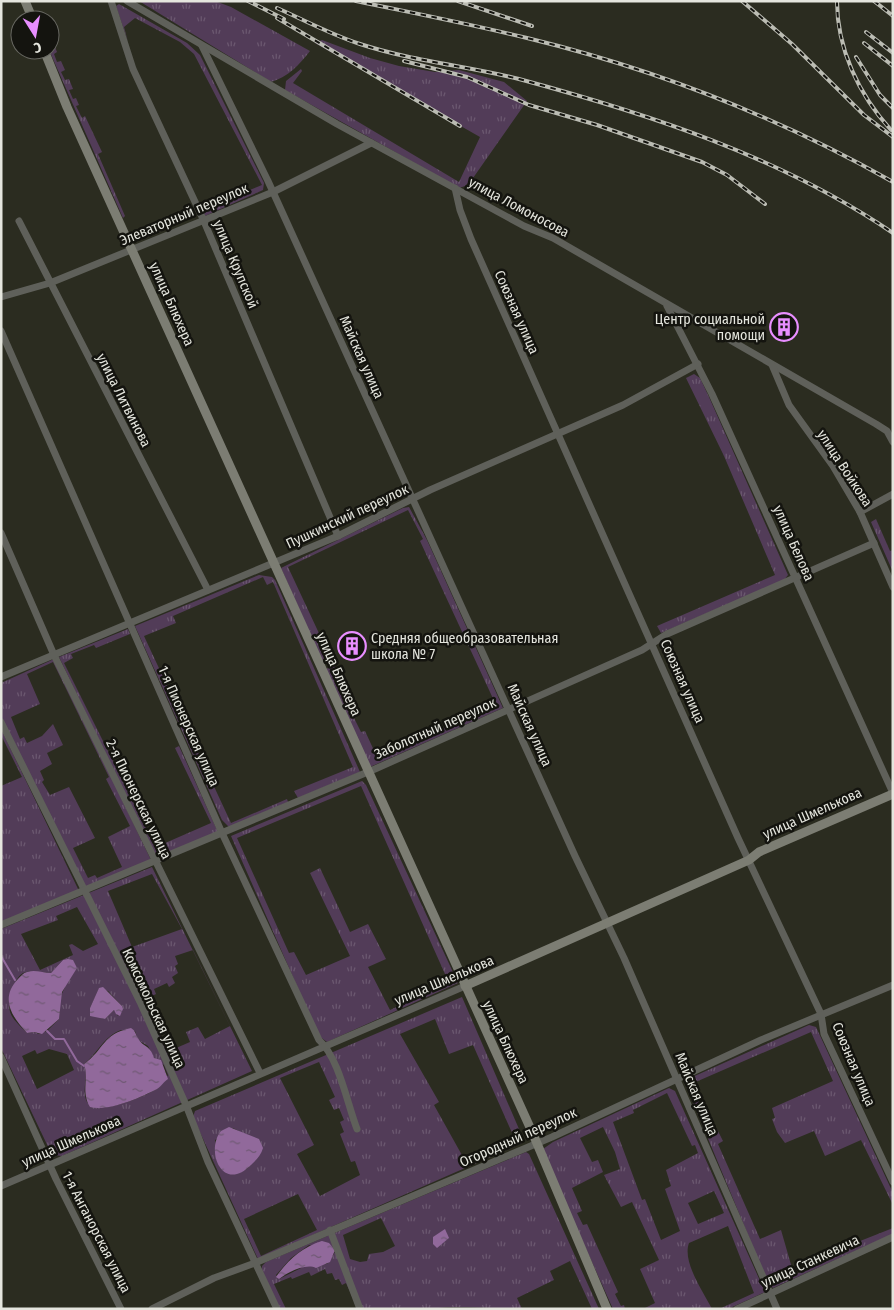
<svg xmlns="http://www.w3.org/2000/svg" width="894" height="1310" font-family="'Fira Sans Condensed',sans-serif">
<defs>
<pattern id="grass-tufts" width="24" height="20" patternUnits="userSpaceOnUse" patternTransform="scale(1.25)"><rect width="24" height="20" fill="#523c58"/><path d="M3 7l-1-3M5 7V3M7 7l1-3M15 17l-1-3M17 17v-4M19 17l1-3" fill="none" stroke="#6b5870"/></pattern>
<pattern id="water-ripples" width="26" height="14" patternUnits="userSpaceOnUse" patternTransform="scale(1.25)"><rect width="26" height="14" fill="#91699b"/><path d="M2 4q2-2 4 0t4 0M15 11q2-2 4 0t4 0" fill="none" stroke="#6f5973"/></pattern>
</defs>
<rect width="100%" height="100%" fill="#2b2c20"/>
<g fill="url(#grass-tufts)" fill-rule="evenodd">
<path d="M139,1h76l16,6 79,44c-11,14 -22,26 -39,31z"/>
<path d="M119,4l68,39 13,12 64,128 -1,7 -58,26 -3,-7 60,-24 -68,-131 -14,-12 -45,-24 -11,9 4,15 -12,-36z"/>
<path d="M52,40l5,12 -3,2 3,8 4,-1 4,9 -4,2 4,8 4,-1 4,10 -4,1 4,9 3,-1 3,7 -3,1 6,12 3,-2 17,36 -4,2 27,62 -2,2 -74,-168z"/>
<path d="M322,40l48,18 29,8 36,6 24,-2 45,12 23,19 -54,77 -8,8 -6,2 -174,-98 1,-9 15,-12 1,2 -9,12 166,99 21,-45 -165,-94z"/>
<path d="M197,215l-59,26 -6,-3 42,-17 2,3z"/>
<path d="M694,374l6,4 9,19 79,178 -4,5 -123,53 -4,-7 118,-51 -51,-119 -38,-78z"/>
<path d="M409,507l18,33 76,168 -133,59 -44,-98 8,-4 13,29 -4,2 18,36 4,-1 12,26 119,-52 -76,-164 3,-2 -15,-29 -120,57 43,92 -8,4 -42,-95 122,-60z"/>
<path d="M876,519l14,32 3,-1v22l-22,-50z"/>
<path d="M259,575l13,2 3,3 85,192 -62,26 -4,-7 59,-24 -80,-185 -6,3 -4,-8 -90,39 3,7 -32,13 87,187 56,-24 1,3 -59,25 -7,-7 -87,-194z"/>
<path d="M128,629l2,5 -34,14 -2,-3 -23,9 2,4 -9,5 92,184 55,-24 -36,-75 4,-2 39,86 -62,26 -97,-201z"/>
<path d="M54,659l97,201 -66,28 -84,-171v-34zM53,662l56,115 -3,2 24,47 -22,11 14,30 -25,11 -2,-3 -7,3 -15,-30 22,-10 -26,-51 -19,8 -8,-13 2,-2 -4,-9 12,-7 -5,-11 16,-8 -10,-21 -11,12 -15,7 -3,-6 -4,2 -9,-22 29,-13 -13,-30z"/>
<path d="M1,729l78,162 -78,31v-136l21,-9 -21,-42z"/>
<path d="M362,781l4,4 92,198 -131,59 -8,-6 -88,-200zM361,786l88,197 -59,27 -22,-43 18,-8 -18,-35 -18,8 -30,-64 -10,5 40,83 -44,19 -12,-23 -5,1 -52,-115z"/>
<path d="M152,867l100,204 -190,85 -10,-1 -51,-107v-119zM152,874l30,55 -50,18 -24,-56zM77,907l21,37 -15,7 -11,-7 -3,1 4,10 -33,15 -19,-36 37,-14 -2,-4zM193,950l37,76 -25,13 -7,-12 -12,5 4,10 -23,10 -21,-53 10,-5 -2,-5 13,-6 2,4 6,-4 -3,-6 6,-4 -3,-7 3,-2 -3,-8zM63,960l2,27 -5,11 -1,21 -12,12 -8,3 -5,-2 -7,1c-17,-17 -22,-20 -14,-44 2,-6 4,-12 10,-16 9,-4 19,0 28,0zM99,989l9,2 14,15 -4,10 -4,-6 -9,9 -15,-11zM121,1030l14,1 3,9 10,6 6,12 10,7 4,10c-3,5 -7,11 -13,15 -12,7 -59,27 -68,12 -6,-12 2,-25 -3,-38 13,-10 20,-28 37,-34zM49,1049l18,5 7,16 -37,19 -15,-33 13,-6 2,4z"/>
<path d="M462,997l60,139v7l-264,116 -65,-142 2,-6zM435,1019l14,35 24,-9 44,99 -49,22 -34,-61 5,-3 -39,-68zM319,1062l16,35 -6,3 5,10 5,-2 5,12 -4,2 4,10 -4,2 11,28 4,-1 5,14 -40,21 -23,-42 17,-9 -34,-67zM233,1128l11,6 7,31c-10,11 -18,7 -31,3l-5,-28zM298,1194l19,36 -56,26 -17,-37z"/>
<path d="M809,1025l7,2 77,166v12l-32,-65 -36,16 -11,-25 -29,12 -8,-11 -5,-13 3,-1 -3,-10 61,-27 -22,-49 -120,52 21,46 5,-1 6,12 -5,3 42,95 21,-9 13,45 48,-21 -1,-3 10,-3 -1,-3 43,-17v6l-120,54 -5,-5 -83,-200 3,-4z"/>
<path d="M669,1088l6,3 90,201 -37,17h-9l35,-16 -26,-67 -39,17c-7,19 14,48 23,66h-69l12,-6 -15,-34 19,-9 -27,-58 -11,5 -17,-32 16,-6 -5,-17 -12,-25 -23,11 12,24 6,-2 5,12 -31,16 10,23 -5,2 6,12 4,-1 31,68 -3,2 6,12 3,-1 1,4h-12l-70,-156v-4l10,-7zM667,1093l25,53 3,-1 3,8 -32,17 5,16 -6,3 15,42 -19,9 -16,-41 -3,1 -29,-78 21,-9 -1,-3zM714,1191l10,22 -26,11 -10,-21z"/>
<path d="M526,1152l3,2 70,155h-7l-22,-48 -20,10 4,9 -37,18 5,11c-14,0 -82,-4 -89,0h-79l3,-2 -11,-24 -4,2 -3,-6 -4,1 -3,-7 -5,1 -2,-5 -14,7 -2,-4 -17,7 -1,-2 -17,7 12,25h-6l-18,-39v-4l4,-4zM381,1218l14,28 -12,6 -14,2 -2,7 -7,1 -10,-3 -7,-24zM309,1245l26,7 -8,12 -22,2 -26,13 -3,-4 15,-17z"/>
</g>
<g fill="url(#water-ripples)">
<path d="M68,959l5,1 4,8 -15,24 -3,27 -17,15 -8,-2 -7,1c-16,-17 -27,-35 -9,-54 3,-3 5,-6 9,-7 8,-3 16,1 24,1l12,-13z"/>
<path d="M103,987l19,19 1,3 -3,7 -4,-2 -2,-4 -9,9 -15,-3v-8l9,-20z"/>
<path d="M131,1028c5,3 4,6 7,10 5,10 12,6 16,20l7,2 7,19c-5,3 -6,7 -11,10 -17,9 -50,23 -67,18 -9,-15 -1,-28 -6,-43 21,-15 18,-30 47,-36z"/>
<path d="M229,1127l30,12 4,9c-2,7 -6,11 -11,16 -30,31 -47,-14 -31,-33z"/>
<path d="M445,1229l4,9 -12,10 -4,-4v-7z"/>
<path d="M322,1241l7,2 6,7 -5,12 -14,6c-10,-5 -28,4 -37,11l-3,-2c11,-16 26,-30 46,-36z"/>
</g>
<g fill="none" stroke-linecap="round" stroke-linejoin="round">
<g stroke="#91699b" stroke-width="2">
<path d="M1,956l14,24"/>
<path d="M47,1031l8,8h9l13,22 7,5"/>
</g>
<g stroke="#5f605a" stroke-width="7">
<path d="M111,1l22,68 70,150 135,317"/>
<path d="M127,1l210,123 187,102 29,12 323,186 11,7 6,11"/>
<path d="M202,46l66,135 307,675 49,102 153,351"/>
<path d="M455,188l5,22 11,29 267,599 83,176 3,20 69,148"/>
<path d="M19,221l189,369"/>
<path d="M1,297l49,-14 223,-91 98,-49"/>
<path d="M667,306l45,88 181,399"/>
<path d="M1,331l221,502 97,207c20,18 28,63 38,89"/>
<path d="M772,365l17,40 44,61 27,46 33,75"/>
<path d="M860,512l33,-18"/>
<path d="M1,533l53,122 206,418"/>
<path d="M1,677l337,-141 92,-46 193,-85 75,-41"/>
<path d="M1,722l140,282 45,101 22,57 69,147"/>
<path d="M1,925l374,-156 267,-119 25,-16 207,-91"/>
<path d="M1,1057l55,122 65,130"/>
<path d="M1,1186l464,-200"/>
<path d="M330,1230l30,79"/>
<path d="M152,1309l62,-31 41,-15 297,-126 209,-97 132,-55"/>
<path d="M737,1309l156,-72"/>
</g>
<g stroke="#7c7d73" stroke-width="9">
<path d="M25,1l8,19"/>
<path d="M44,50l23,57 466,1027 74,175"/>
<path d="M465,986l284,-126 10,-8 134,-58"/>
</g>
<defs>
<g id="rail">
<path d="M248,1l36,18"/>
<path d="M356,1c57,12 114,23 171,37 128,31 251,79 366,144"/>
<path d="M458,1l74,25"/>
<path d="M742,1l50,43 72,71 29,22"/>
<path d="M837,1c0,48 22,94 54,129"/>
<path d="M874,1l19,15"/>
<path d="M277,8c27,12 55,27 83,36 52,17 107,22 159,35 130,35 262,78 374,154"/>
<path d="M277,18l183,108"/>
<path d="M866,32l27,21"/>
<path d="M864,43l29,23"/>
<path d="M856,57l24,38 13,13"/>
<path d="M404,61l63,16 62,28 68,20 105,37 25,13 38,29"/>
</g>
</defs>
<use href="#rail" stroke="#bbbcb3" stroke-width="4"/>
<use href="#rail" stroke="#14140f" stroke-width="2" stroke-dasharray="5.5" stroke-linecap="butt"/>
</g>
<defs>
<symbol id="building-ring" viewBox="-11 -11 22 22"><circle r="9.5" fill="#14140f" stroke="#e88eff" stroke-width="1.5"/><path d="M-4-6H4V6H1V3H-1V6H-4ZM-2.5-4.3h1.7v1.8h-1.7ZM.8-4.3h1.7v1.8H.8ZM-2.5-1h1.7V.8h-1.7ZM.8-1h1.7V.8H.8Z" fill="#e88eff"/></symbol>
</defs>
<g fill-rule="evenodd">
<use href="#building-ring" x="768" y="311" width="32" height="32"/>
<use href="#building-ring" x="336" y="630" width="32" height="32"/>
</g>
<g text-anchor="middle" stroke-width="5" stroke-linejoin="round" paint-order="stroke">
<g font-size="14" fill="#e5e6de" stroke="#14140f">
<text transform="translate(519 207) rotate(28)" y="5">улица Ломоносова</text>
<text transform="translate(184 214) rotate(-23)" y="5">Элеваторный переулок</text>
<text transform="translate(236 264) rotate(67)" y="5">улица Крупской</text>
<text transform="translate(172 304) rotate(66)" y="5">улица Блюхера</text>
<text transform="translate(517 312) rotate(66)" y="5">Союзная улица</text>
<text transform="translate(362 357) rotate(66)" y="5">Майская улица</text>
<text transform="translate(124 400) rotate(63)" y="5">улица Литвинова</text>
<text transform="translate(845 468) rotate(57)" y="5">улица Войкова</text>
<text transform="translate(347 516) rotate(-25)" y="5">Пушкинский переулок</text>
<text transform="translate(794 543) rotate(66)" y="5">улица Белова</text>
<text transform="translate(339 674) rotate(66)" y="5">улица Блюхера</text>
<text transform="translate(683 681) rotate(66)" y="5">Союзная улица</text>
<text transform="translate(530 725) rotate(66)" y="5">Майская улица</text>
<text transform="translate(189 726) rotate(66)" y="5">1-я Пионерская улица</text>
<text transform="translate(435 728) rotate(-24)" y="5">Заболотный переулок</text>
<text transform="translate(139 799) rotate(64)" y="5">2-я Пионерская улица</text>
<text transform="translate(812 813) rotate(-24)" y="5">улица Шмелькова</text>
<text transform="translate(444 980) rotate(-23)" y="5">улица Шмелькова</text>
<text transform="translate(154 1008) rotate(65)" y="5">Комсомольская улица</text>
<text transform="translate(506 1042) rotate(65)" y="5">улица Блюхера</text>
<text transform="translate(854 1064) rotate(67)" y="5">Союзная улица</text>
<text transform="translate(697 1094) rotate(67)" y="5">Майская улица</text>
<text transform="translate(518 1137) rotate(-24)" y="5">Огородный переулок</text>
<text transform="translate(71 1141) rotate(-24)" y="5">улица Шмелькова</text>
<text transform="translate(97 1232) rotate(63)" y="5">1-я Анганорская улица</text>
<text transform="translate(810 1261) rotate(-25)" y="5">улица Станкевича</text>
</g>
<g font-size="14" fill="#e5e6de" stroke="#14140f" text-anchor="end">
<text x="765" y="324">Центр социальной<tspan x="765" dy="16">помощи</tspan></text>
<text x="371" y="643" text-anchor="start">Средняя общеобразовательная<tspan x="371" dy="16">школа № 7</tspan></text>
</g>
</g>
<rect width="894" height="1310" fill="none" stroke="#e5e6de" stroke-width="5"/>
<g transform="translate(35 35) rotate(169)"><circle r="24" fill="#14140f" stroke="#686862"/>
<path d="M0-4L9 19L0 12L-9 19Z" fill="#e88eff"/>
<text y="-8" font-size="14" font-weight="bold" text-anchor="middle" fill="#e5e6de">С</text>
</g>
</svg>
